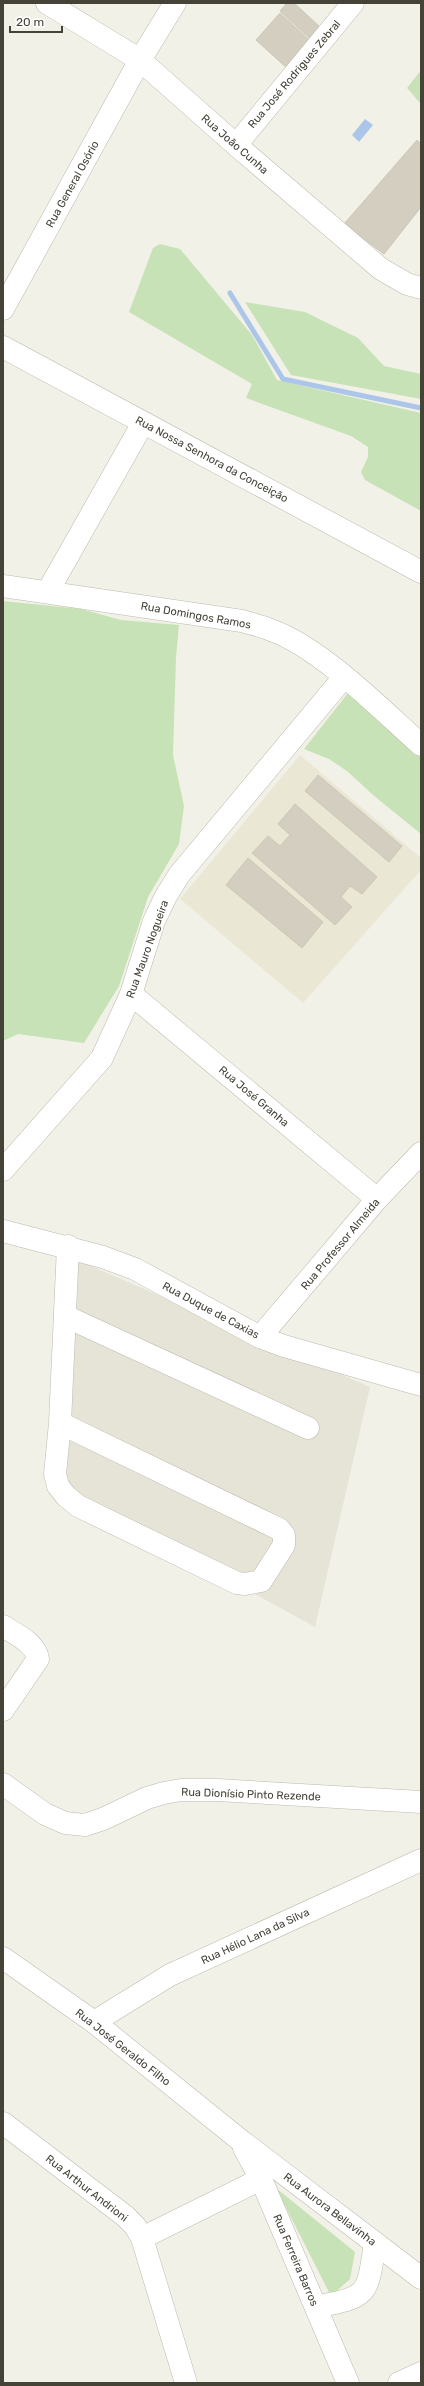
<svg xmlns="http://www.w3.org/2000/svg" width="424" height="2386" font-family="Rubik,sans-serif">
<rect width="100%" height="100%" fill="#f2f1e8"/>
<path fill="#e6e3d7" d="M75,1259l295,128 -55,240 -257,-141z"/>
<path fill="#eae7d4" d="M300,755l121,103v12l-118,133 -123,-104z"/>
<g fill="#c7e2b6">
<path d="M421,70v34l-14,-16z"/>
<path d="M160,244l20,5 72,86 25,45 144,33v98l-56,-31 -4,-8 7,-15v-10l-17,-11 -105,-38 6,-14 -123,-72 24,-64z"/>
<path d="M245,302l60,10 53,26 26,28 37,8v25l-130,-24z"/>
<path d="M3,601l78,8 40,11 58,5 -3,32 -3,98 11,51 -5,38 -31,53 -29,89 -35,57 -66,-9 -15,7z"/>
<path d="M348,693l73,65v76l-48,-39 -26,-24 -18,-12 -25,-10z"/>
<path d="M276,2188l79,64 -5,27 -19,17z"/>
</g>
<path fill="#abc6e8" d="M365,119l8,6 -14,17 -7,-7z"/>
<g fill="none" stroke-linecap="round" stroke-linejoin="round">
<path stroke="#abc6e8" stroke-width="5" d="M230,293l53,86 138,29"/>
</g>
<g fill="#d3cebf" stroke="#cdc7b3">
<path d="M287,3h7l26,24 -10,12 -30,-28z"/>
<path d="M280,13l30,28 -22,28 -32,-29z"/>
<path d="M417,140l4,4v63l-37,47 -40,-30z"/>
<path d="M318,775l84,71 -13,16 -84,-71z"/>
<path d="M295,804l82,73 -15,17 -12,-8 -9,11 11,10 -17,18 -83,-72 16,-17 12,10 10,-11 -12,-11z"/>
<path d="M248,858l75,64 -21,26 -76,-63z"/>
</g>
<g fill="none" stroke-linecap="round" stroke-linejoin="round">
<defs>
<g id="minor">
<path d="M47,3l93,57 96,85 145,124 26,15 14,4"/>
<path d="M236,145l117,-142"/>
<path d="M3,309l137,-249 35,-57"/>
<path d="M3,347l418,225"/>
<path d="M3,586l239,35c10,3 20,5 29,9 50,18 110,79 150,115"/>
<path d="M48,591l95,-168"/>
<path d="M131,994l246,205"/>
<path d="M3,1170l99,-112 29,-64 23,-73 12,-25 13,-21 165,-198"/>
<path d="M3,1231l100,26 32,12 125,68 24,9 137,39"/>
<path d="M65,1316l243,112"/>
<path d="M260,1337l117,-138 44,-46"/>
<path d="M60,1423l219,106 5,6v10l-23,36 -16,3 -8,-1 -159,-77 -12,-10 -8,-10 -3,-12 5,-51 8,-177"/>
<path d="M3,1626c12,8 33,17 35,33l-35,51"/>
<path d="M3,1784l42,30 20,9 20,2 18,-6 44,-21 17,-5 17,-3h36l204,12"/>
<path d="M3,1958l91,64 146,118 181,138"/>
<path d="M94,2022l76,-47 251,-115"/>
<path d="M3,2123l122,93 10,10 7,12 44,145"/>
<path d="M244,2148l17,31 87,204"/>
<path d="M142,2238l119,-59"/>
<path d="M316,2307c53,-11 51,-10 59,-64"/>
<path d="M399,2383l22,-10"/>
</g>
</defs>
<use href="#minor" stroke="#bdb9ac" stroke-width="23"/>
<use href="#minor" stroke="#fff" stroke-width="22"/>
</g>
<g text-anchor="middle" stroke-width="3.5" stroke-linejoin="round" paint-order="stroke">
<g font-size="11" fill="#454238" stroke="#fff">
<text transform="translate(294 74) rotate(-50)" y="4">Rua José Rodrigues Zebral</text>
<text transform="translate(235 144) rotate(41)" y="4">Rua João Cunha</text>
<text transform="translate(72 184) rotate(-61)" y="4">Rua General Osório</text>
<text transform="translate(212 459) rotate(28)" y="4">Rua Nossa Senhora da Conceição</text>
<text transform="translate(196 615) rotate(10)" y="4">Rua Domingos Ramos</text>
<text transform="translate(147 949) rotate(-70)" y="4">Rua Mauro Nogueira</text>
<text transform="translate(254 1096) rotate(40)" y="4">Rua José Granha</text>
<text transform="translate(340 1244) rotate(-50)" y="4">Rua Professor Almeida</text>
<text transform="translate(211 1310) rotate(28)" y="4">Rua Duque de Caxias</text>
<text transform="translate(251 1794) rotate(2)" y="4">Rua Dionísio Pinto Rezende</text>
<text transform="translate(255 1936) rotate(-25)" y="4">Rua Hélio Lana da Silva</text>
<text transform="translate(123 2047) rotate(38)" y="4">Rua José Geraldo Filho</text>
<text transform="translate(87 2188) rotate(38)" y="4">Rua Arthur Andrioni</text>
<text transform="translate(330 2209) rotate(37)" y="4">Rua Aurora Bellavinha</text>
<text transform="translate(296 2260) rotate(67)" y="4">Rua Ferreira Barros</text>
</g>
</g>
<rect width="424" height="2386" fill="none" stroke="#454238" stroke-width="8"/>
<path d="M10 26v6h52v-6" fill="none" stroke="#454238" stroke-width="2"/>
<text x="16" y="26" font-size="12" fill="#454238" stroke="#ffffff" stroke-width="3" paint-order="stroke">20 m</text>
</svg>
